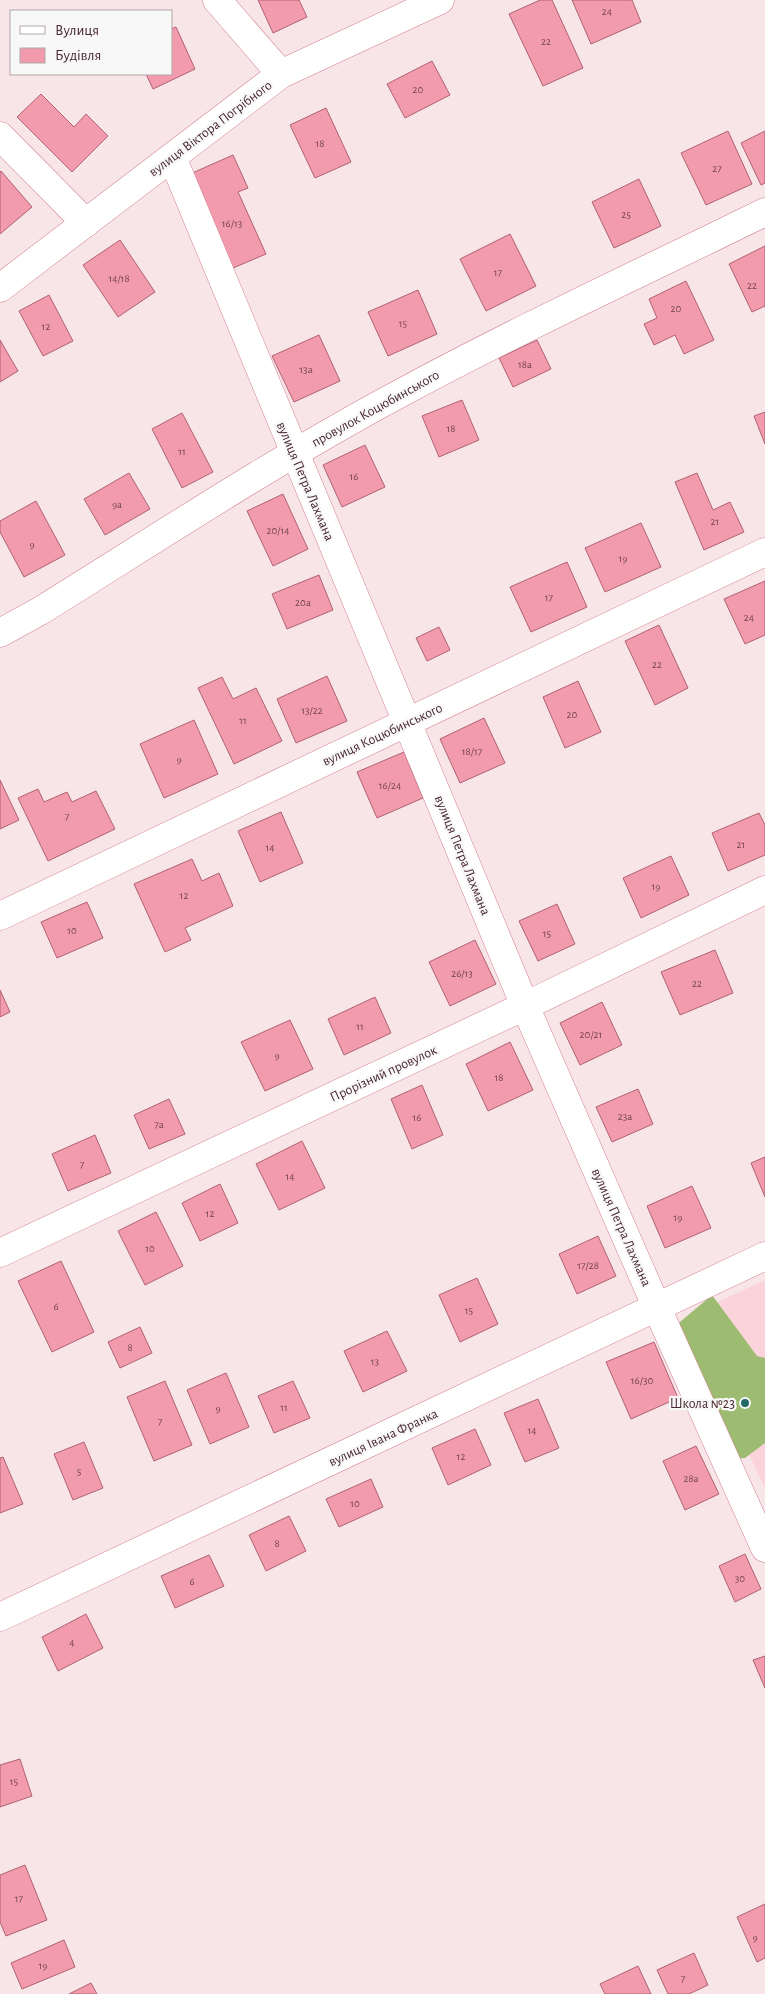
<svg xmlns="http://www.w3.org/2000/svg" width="765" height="1994" font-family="'Alegreya Sans',sans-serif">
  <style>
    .built { fill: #fbd3da }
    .forest { fill: #9ebc71 }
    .building { fill: #f29bad; stroke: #b06172 }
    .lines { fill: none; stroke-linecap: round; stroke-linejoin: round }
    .street-casing { stroke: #d48193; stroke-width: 29 }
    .street { stroke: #fff; stroke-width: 28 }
    .poi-dot { fill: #216b64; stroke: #f8f8f8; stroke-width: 2 }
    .labels { text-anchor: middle; stroke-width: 4.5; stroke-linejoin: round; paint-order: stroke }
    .number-label { font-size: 11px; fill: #74454e }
    .street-label { font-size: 14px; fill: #4a282f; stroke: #f8f8f8 }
    .poi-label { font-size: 14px; fill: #4a282f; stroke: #f8f8f8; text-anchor: end }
  </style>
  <rect width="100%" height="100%" fill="#f8e5e8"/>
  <path class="built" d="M765,1280V1489L686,1317Z"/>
  <path class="forest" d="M712,1295L757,1356L765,1358V1443L745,1458L734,1459L674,1327Z"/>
  <path class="building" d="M258,0H299L307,17L273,33Z
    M540,0H552L583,68L543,86L509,14Z
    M572,0H632L641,22L591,44Z
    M176,27L195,69L153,89L146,74H171V29Z
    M432,61L450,95L405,118L387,84Z
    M41,94L74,127L86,114L108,136L72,172L17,117Z
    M326,108L351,162L315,178L290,125Z
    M728,131L752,184L706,205L681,153Z
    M765,131V183L761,185L741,143Z
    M233,155L248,188L238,192L266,254L233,268L190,174Z
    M1,171L32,207L0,234V172Z
    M639,179L661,226L614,248L592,202Z
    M510,234L536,286L486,311L460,259Z
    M120,240L155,292L118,317L83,265Z
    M765,246V306L752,312L729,264Z
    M686,281L714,340L684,354L675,335L654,345L644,324L657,318L649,299Z
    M418,290L437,334L388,356L368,312Z
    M49,295L73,341L43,356L19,311Z
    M319,335L340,381L294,402L272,356Z
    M0,340L18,371L0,382Z
    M537,340L551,369L513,387L499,358Z
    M462,400L479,440L439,457L422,416Z
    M765,412V444L754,416Z
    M182,413L213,472L182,488L152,429Z
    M365,445L385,487L342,507L323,465Z
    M129,473L150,509L105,535L84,499Z
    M697,473L713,510L730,502L744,532L704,550L675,482Z
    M283,494L308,549L273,566L247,511Z
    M36,501L65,555L24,577L0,532V521Z
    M641,523L661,567L605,592L585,548Z
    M567,562L587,607L531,632L510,587Z
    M319,575L333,610L287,629L272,594Z
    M765,581V635L745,644L724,599Z
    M659,625L688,688L655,705L625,641Z
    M439,627L450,650L427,661L416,638Z
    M327,676L347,721L296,743L277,699Z
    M222,677L233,699L256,688L282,741L234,764L198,688Z
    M578,681L601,732L565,748L543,697Z
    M484,718L505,763L460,783L440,739Z
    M194,720L218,774L164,798L140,744Z
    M404,752L423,798L377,818L357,772Z
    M0,780L19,820L0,829Z
    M38,789L44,802L67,792L72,802L96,791L115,829L48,861L18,798Z
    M281,812L303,863L260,882L238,831Z
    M759,813L765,825V855L728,871L712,833Z
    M671,856L689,895L641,918L623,878Z
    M192,859L202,881L219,873L233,906L185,928L191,940L165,952L134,884Z
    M87,902L103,938L57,958L41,922Z
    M557,904L575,944L538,961L519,921Z
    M475,940L496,984L450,1006L429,962Z
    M715,950L733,993L680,1015L661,972Z
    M0,990L10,1012L0,1017Z
    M375,997L391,1033L344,1055L328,1019Z
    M602,1002L622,1045L580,1065L560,1023Z
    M290,1020L313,1069L265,1091L241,1042Z
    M510,1042L533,1090L488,1111L466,1064Z
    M422,1085L443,1135L412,1149L391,1099Z
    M638,1089L653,1124L612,1142L596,1107Z
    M169,1099L185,1134L149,1149L134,1115Z
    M95,1135L111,1173L68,1191L52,1154Z
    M302,1141L325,1188L279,1210L256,1164Z
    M765,1157V1197L751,1163Z
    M220,1184L238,1223L200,1241L182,1203Z
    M692,1186L711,1228L665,1248L647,1206Z
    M156,1212L183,1266L145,1285L118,1231Z
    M598,1236L616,1276L577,1294L559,1254Z
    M61,1261L94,1332L52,1352L18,1281Z
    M477,1278L498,1324L460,1342L439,1295Z
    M140,1327L152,1353L120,1368L108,1342Z
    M387,1331L407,1371L363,1392L344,1351Z
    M654,1342L678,1398L631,1419L606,1362Z
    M226,1373L249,1427L210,1444L187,1390Z
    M165,1381L192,1445L154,1461L127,1397Z
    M293,1381L310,1418L274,1433L258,1396Z
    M538,1399L559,1448L525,1462L504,1413Z
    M475,1429L491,1465L448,1485L432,1448Z
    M84,1442L103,1488L73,1500L54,1454Z
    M696,1446L719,1494L685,1510L663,1461Z
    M3,1457L23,1504L0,1513V1458Z
    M371,1479L383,1507L339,1527L326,1499Z
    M289,1516L306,1551L266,1571L249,1535Z
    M745,1554L761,1589L735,1602L719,1566Z
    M209,1555L224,1586L175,1608L161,1576Z
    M86,1614L103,1648L58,1671L42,1637Z
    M765,1656V1688L753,1660Z
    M20,1759L32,1796L0,1807V1765Z
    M25,1865L47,1920L6,1936L0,1922V1875Z
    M765,1904V1958L757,1962L737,1917Z
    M64,1940L75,1967L22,1989L11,1963Z
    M694,1953L708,1985L689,1994H668L657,1970Z
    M638,1966L651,1994H605L600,1984Z
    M91,1983L97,1994H69Z"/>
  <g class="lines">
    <g class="street-casing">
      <path id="street" d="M217,0L281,74
        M0,136L86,223
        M172,157L525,1006L657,1308L765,1548
        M0,288L281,74L440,0
        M0,633L40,611C159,537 276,460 399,394C519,329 643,272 765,212
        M0,916L765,552
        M0,1253L525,1006L765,890
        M0,1617L765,1256"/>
    </g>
    <use href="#street" class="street"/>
  </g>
  <circle class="poi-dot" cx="745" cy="1403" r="5"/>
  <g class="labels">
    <g class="number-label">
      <text x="607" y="15">24</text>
      <text x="546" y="45">22</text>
      <text x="418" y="93">20</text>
      <text x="320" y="147">18</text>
      <text x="717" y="172">27</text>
      <text x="626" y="218">25</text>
      <text x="232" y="227">16/13</text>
      <text x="498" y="276">17</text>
      <text x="119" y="282">14/18</text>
      <text x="752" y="289">22</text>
      <text x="676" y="312">20</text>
      <text x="403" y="327">15</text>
      <text x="46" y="330">12</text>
      <text x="525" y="368">18а</text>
      <text x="306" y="373">13а</text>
      <text x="451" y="432">18</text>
      <text x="182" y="455">11</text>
      <text x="354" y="480">16</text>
      <text x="117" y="508">9а</text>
      <text x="715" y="525">21</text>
      <text x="278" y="534">20/14</text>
      <text x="32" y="548">9</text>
      <text x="623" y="562">19</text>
      <text x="549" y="601">17</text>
      <text x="303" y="606">20а</text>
      <text x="749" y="621">24</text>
      <text x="657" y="668">22</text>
      <text x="312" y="714">13/22</text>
      <text x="572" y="718">20</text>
      <text x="243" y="724">11</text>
      <text x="472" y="755">18/17</text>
      <text x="179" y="763">9</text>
      <text x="390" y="789">16/24</text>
      <text x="67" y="820">7</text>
      <text x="741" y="848">21</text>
      <text x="270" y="851">14</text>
      <text x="656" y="890">19</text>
      <text x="184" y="899">12</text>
      <text x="72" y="934">10</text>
      <text x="547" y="937">15</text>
      <text x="462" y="977">26/13</text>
      <text x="697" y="987">22</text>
      <text x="360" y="1030">11</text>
      <text x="591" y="1038">20/21</text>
      <text x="277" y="1059">9</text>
      <text x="499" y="1081">18</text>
      <text x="625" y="1120">23а</text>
      <text x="417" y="1121">16</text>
      <text x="159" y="1128">7а</text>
      <text x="82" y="1168">7</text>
      <text x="290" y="1180">14</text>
      <text x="210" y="1217">12</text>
      <text x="678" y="1221">19</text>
      <text x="150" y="1252">10</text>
      <text x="588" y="1269">17/28</text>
      <text x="56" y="1310">6</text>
      <text x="469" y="1314">15</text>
      <text x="130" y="1351">8</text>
      <text x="375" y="1365">13</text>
      <text x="642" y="1384">16/30</text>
      <text x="284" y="1411">11</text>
      <text x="218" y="1412">9</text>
      <text x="160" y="1425">7</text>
      <text x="532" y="1434">14</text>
      <text x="461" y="1460">12</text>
      <text x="79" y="1475">5</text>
      <text x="691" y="1482">28а</text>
      <text x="355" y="1507">10</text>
      <text x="277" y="1547">8</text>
      <text x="740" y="1582">30</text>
      <text x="192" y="1585">6</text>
      <text x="72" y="1646">4</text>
      <text x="14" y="1785">15</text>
      <text x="19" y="1902">17</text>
      <text x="755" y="1941">9</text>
      <text x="43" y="1969">19</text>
      <text x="683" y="1982">7</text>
    </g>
    <g class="street-label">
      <text transform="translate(210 128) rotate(-37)" y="5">вулиця Віктора Погрібного</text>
      <text transform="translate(375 408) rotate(-29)" y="5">провулок Коцюбинського</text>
      <text transform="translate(306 481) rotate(67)" y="5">вулиця Петра Лахмана</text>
      <text transform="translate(382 734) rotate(-25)" y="5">вулиця Коцюбинського</text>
      <text transform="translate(463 855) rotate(68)" y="5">вулиця Петра Лахмана</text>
      <text transform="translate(383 1073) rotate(-25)" y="5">Прорізний провулок</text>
      <text transform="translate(622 1227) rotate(66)" y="5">вулиця Петра Лахмана</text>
      <text transform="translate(383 1437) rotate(-25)" y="5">вулиця Івана Франка</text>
    </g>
    <g class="poi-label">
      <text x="735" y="1408">Школа №23</text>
    </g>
  </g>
  <rect x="10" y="10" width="162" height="65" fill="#f8f8f8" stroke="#b2a5a8"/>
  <rect x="20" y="26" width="25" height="8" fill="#ffffff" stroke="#b2a5a8"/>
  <text x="55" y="35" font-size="15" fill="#4a282f">Вулиця</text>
  <rect x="20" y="48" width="25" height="15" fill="#f29bad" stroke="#b2a5a8"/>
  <text x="55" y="60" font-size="15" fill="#4a282f">Будівля</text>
</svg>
